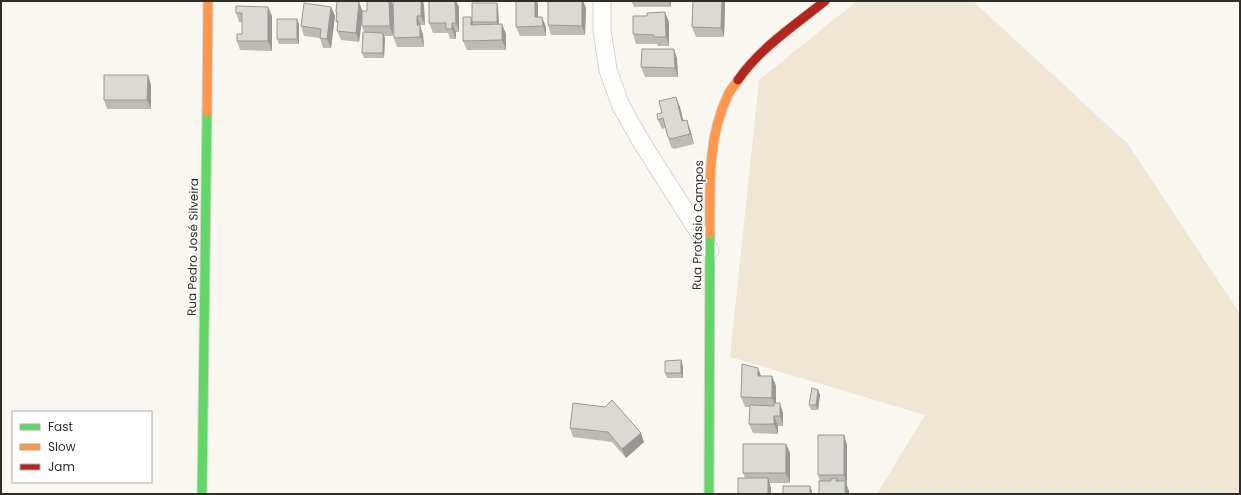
<svg xmlns="http://www.w3.org/2000/svg" width="1241" height="495" font-family="Poppins,sans-serif">
  <style>
    .green { fill: #f0e6d3 }
    .lines { fill: none; stroke-linecap: round; stroke-linejoin: round }
    .street-casing { stroke: #d7d5d0; stroke-width: 19 }
    .fast-casing { stroke: #d7d5d0; stroke-width: 11 }
    .slow-casing { stroke: #d7d5d0; stroke-width: 11 }
    .jam-casing { stroke: #d7d5d0; stroke-width: 11 }
    .street { stroke: #fefefd; stroke-width: 17 }
    .fast { stroke: #63d668; stroke-width: 9 }
    .slow { stroke: #ff974d; stroke-width: 9 }
    .jam { stroke: #b3261e; stroke-width: 9 }
    .wall { fill: #bcbbb5 }
    .shaded-wall { fill: #999894 }
    .building { fill: #dbd9d3; stroke: #999894 }
    .labels { text-anchor: middle; stroke-width: 3; stroke-linejoin: round; paint-order: stroke }
    .street-label { font-size: 12px; fill: #2f2d28; stroke: #fff }
  </style>
  <rect width="100%" height="100%" fill="#faf7f0"/>
  <path class="green" d="M857,1H973L1128,144L1240,314V494H877L925,415L730,357L759,80Z"/>
  <g class="lines">
    <g class="street-casing">
      <path id="street" d="M602,1V30L608,70L621,106L642,143L710,250"/>
    </g>
    <g class="fast-casing">
      <path id="fast" d="M202,494L207,112
        M709,494L710,234"/>
    </g>
    <g class="slow-casing">
      <path id="slow" d="M207,112L208,1
        M710,234C710,186 707,139 728,95C730,90 735,85 738,80"/>
    </g>
    <g class="jam-casing">
      <path id="jam" d="M738,80C760,48 795,25 825,1"/>
    </g>
    <use href="#street" class="street"/>
    <use href="#fast" class="fast"/>
    <use href="#slow" class="slow"/>
    <use href="#jam" class="jam"/>
  </g>
  <path class="wall" d="M429,1H456L459,7V32H456V39H450L448,33H433L429,23Z
    M516,1H537L538,5V17L546,27V36H520L516,27Z
    M548,1H583L586,8L585,35H551L548,25Z
    M631,1H671V7H634Z
    M693,1H725V3L724,37H696L692,27Z
    M393,5V36H384L385,38L384,58H364L362,53L364,32L362,26V18L359,42L341,40L337,31L338,25L336,21L337,15L336,12L367,11Z
    M424,5L425,25H420L423,35L424,47H397L394,38Z
    M236,6L272,16V51L240,50L237,41L242,34V22H239L236,13Z
    M331,7L335,16L331,48H323L320,38L304,36L301,26Z
    M498,8L499,24H502L506,34V50H467L463,41L471,17L472,22Z
    M669,22V46H658L657,44H636L633,34Z
    M299,24V44H279L277,39Z
    M674,49L677,59L678,77H645L641,67Z
    M148,75L151,85V109H107L104,100Z
    M680,107L683,121L690,129L694,144L674,149L671,147L665,128L662,129L658,120L662,113Z
    M683,366V378H667L665,373Z
    M761,376H772L776,386V403L783,413V426H778V434L753,433L749,424L750,407H745L741,397Z
    M818,390L820,395L818,410H811L809,405Z
    M605,407L644,442L626,458L612,442L573,437L570,428Z
    M844,435L847,445V485L849,491L820,481L818,475Z
    M786,444L790,453V483H769L771,488V494H738L745,478L743,473Z"/>
  <path class="shaded-wall" d="M389,1H391L393,5V36L390,26Z
    M421,1H423L424,5L425,25L421,16Z
    M455,1H456L459,7V32L456,23Z
    M535,1H537L538,5V27L535,17Z
    M582,1H583L586,8L585,35L582,26Z
    M669,1H671V7Z
    M722,1H725V3L724,37L721,28Z
    M359,2L363,12L359,42L356,33Z
    M497,3L498,8L499,27L497,22Z
    M268,7L272,16V51L268,41Z
    M331,7L335,16L331,48L327,39Z
    M665,12L669,22V46L666,37Z
    M417,16L423,35L424,47L417,25Z
    M471,17L474,27L471,25Z
    M542,17L546,27V36L543,26Z
    M297,19L299,24V44L297,39Z
    M452,23L456,32V39L452,29Z
    M502,24L506,34V50L502,40Z
    M383,33L385,38L384,58L383,53Z
    M674,49L677,59L678,77L675,68Z
    M148,75L151,85V109L147,100Z
    M676,97L680,107L686,131L682,121Z
    M687,120L690,129L694,144L690,134Z
    M681,360L683,366V378L681,373Z
    M758,368L762,378L758,376Z
    M772,376L776,386V407L772,398Z
    M818,390L820,395L818,410L816,405Z
    M780,403L783,413V426L780,416Z
    M774,416L778,426V434L774,424Z
    M641,433L644,442L626,458L622,449Z
    M844,435L847,445V485L844,475Z
    M786,444L790,453V483L786,473Z
    M768,478L771,488V494H768Z
    M845,481L849,491V494H845Z
    M810,486L812,491V494H810Z"/>
  <path class="building" d="M337,1H352L359,2L356,33L337,31L338,21H336L337,12H336Z
    M367,1H389L390,26H362V11H367Z
    M393,1H421V16H417V25H420V37L394,38Z
    M429,1H455L456,23H452V29H446V23H429Z
    M516,1H535V17H542L543,26L516,27Z
    M548,1H582V26L548,25Z
    M693,1H722L721,28L692,27Z
    M304,3L331,7L327,39L320,38L321,29L301,26Z
    M472,3H497V22H472Z
    M236,6L268,7V41H237V34H242V13H236Z
    M665,12L666,37H654V35L633,34V16H647V13Z
    M463,17H471V25L502,24V40L463,41Z
    M277,19H297V39H277Z
    M363,32L383,33V53H362Z
    M642,49H674L675,68L641,67Z
    M104,75H148L147,100H104Z
    M676,97L682,121L687,120L690,134L671,139L668,137L663,118L658,120L657,114L662,113L659,101Z
    M681,360V373H665V361Z
    M742,364L758,368V376H772V398L741,397Z
    M812,388L818,390L816,405H809Z
    M612,400L641,433L622,449L608,432L570,428L573,403L605,407Z
    M774,403H780V416H774V424H749L750,405L774,406Z
    M818,435H844V475H818Z
    M743,444H786V473H743Z
    M738,478H768V494H738Z
    M837,478L836,481H845V494H819V481H831V479Z
    M783,486H810V494H783Z"/>
  <g class="labels">
    <g class="street-label">
      <text transform="translate(698 225) rotate(-89)" y="4">Rua Protásio Campos</text>
      <text transform="translate(193 247) rotate(-89)" y="4">Rua Pedro José Silveira</text>
    </g>
  </g>
  <rect width="1241" height="495" fill="none" stroke="#2f2d28" stroke-width="4"/>
  <rect x="12" y="411" width="140" height="72" fill="#ffffff" stroke="#acaba9"/>
  <rect x="20" y="424" width="20" height="6" fill="#63d668" stroke="#acaba9"/>
  <text x="48" y="431" font-size="12" fill="#2f2d28">Fast</text>
  <rect x="20" y="444" width="20" height="6" fill="#ff974d" stroke="#acaba9"/>
  <text x="48" y="451" font-size="12" fill="#2f2d28">Slow</text>
  <rect x="20" y="464" width="20" height="6" fill="#b3261e" stroke="#acaba9"/>
  <text x="48" y="471" font-size="12" fill="#2f2d28">Jam</text>
</svg>
